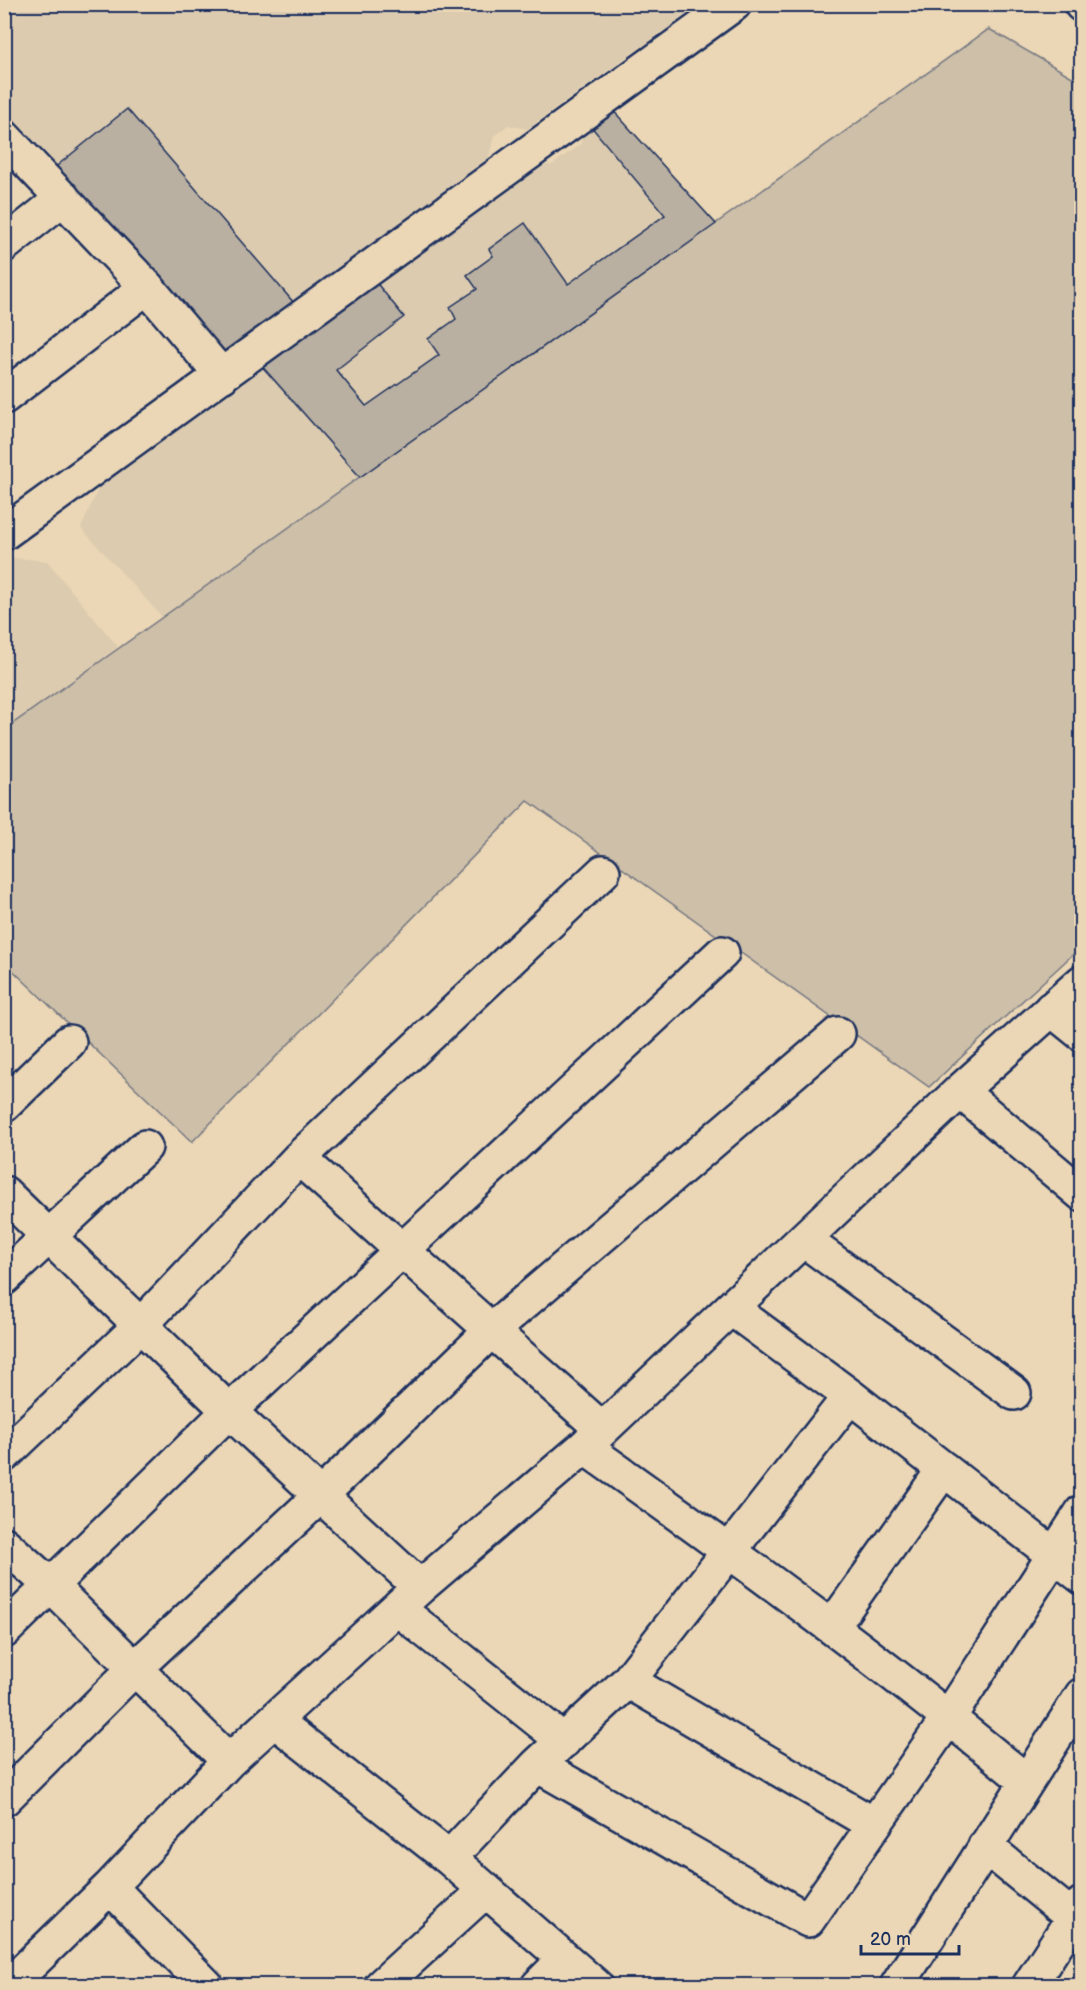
<svg xmlns="http://www.w3.org/2000/svg" width="1086" height="1990" font-family="'Balsamiq Sans',sans-serif">
  <style>
    .built { fill: #dccbaf }
    .green { fill: #cdbfa8; stroke: #747783; stroke-width: 1.5 }
    .building { fill: #bab0a1; stroke: #1b2f5e; stroke-width: 1.5 }
    .lines { fill: none; stroke-linecap: round; stroke-linejoin: round }
    .minor-casing { stroke: #1b2f5e; stroke-width: 38 }
    .minor { stroke: #ebd7b5; stroke-width: 33 }
  </style>
  <rect width="100%" height="100%" fill="#ebd7b5"/>
  <filter id="ink" filterUnits="userSpaceOnUse"><feTurbulence type="fractalNoise" baseFrequency=".0167" numOctaves="2"/><feDisplacementMap in="SourceGraphic" scale="12" xChannelSelector="R" yChannelSelector="G"/><feConvolveMatrix kernelMatrix="1 2 1 2 8 2 1 2 1" color-interpolation-filters="sRGB"/></filter>
  <g filter="url(#ink)">
    <path class="built" d="M4,5H699L527,129L508,125L494,136L489,157L221,357L5,118Z
      M611,108L716,224L163,618L81,528L103,478L537,164L552,165L581,144L582,129Z
      M4,557L47,561L118,647L5,730Z"/>
    <path class="green" d="M989,29L1081,82V947L929,1087L528,801L192,1142L5,963L4,730Z"/>
    <path class="building" d="M611,108L716,224L360,477L260,364L375,281L404,317L336,370L366,406L439,355L428,339L456,319L450,307L477,289L467,275L493,256L489,249L525,223L568,284L665,215L589,124Z
      M127,109L294,303L221,357L53,169Z"/>
    <g class="lines">
      <g class="minor-casing">
        <path id="minor" d="M1081,4L1082,5
          M4,137L147,287L222,376
          M4,245L63,198
          M4,397L147,287
          M4,533L734,4
          M1051,1009L1082,1034
          M960,1091L1082,1194
          M4,1105L69,1042
          M299,1158L602,1429
          M4,1193L229,1411L420,1587
          M804,1240L1014,1393
          M4,1278L145,1147
          M732,1309L850,1396L1082,1577
          M584,1447C735,1554 884,1663 1026,1781
          M4,1455L140,1326L299,1158L603,872
          M4,1544L50,1585L229,1761
          M397,1608L564,1741
          M832,1627L944,1469
          M4,1631L229,1411L722,953
          M628,1681L873,1824
          M274,1720L449,1858L596,1986
          M537,1765L808,1920L949,1717L1082,1512
          M4,1799L133,1670L320,1496L492,1330L838,1034
          M985,1846L1082,1925
          M449,1858L537,1765L628,1681L850,1396
          M110,1887L207,1986
          M8,1986L110,1887L229,1761L420,1587L584,1447L960,1091L1082,982
          M381,1986L486,1890
          M538,1986L565,1959
          M897,1986L1082,1695
          M1029,1986L1082,1904"/>
      </g>
      <use href="#minor" class="minor"/>
    </g>
  </g>
  <rect width="1086" height="1990" fill="none" stroke="#ebd7b5" stroke-width="24"/>
  <rect x="12" y="12" width="1062" height="1966" fill="none" stroke="#1b2f5e" stroke-width="2" filter="url(#ink)"/>
  <path d="M861 1945v9h98v-9" fill="none" stroke="#1b2f5e" stroke-width="3"/>
  <text x="870" y="1945" font-size="18" fill="#1b2f5e" stroke="#ebd7b5" stroke-width="4.5" paint-order="stroke">20 m</text>
</svg>
